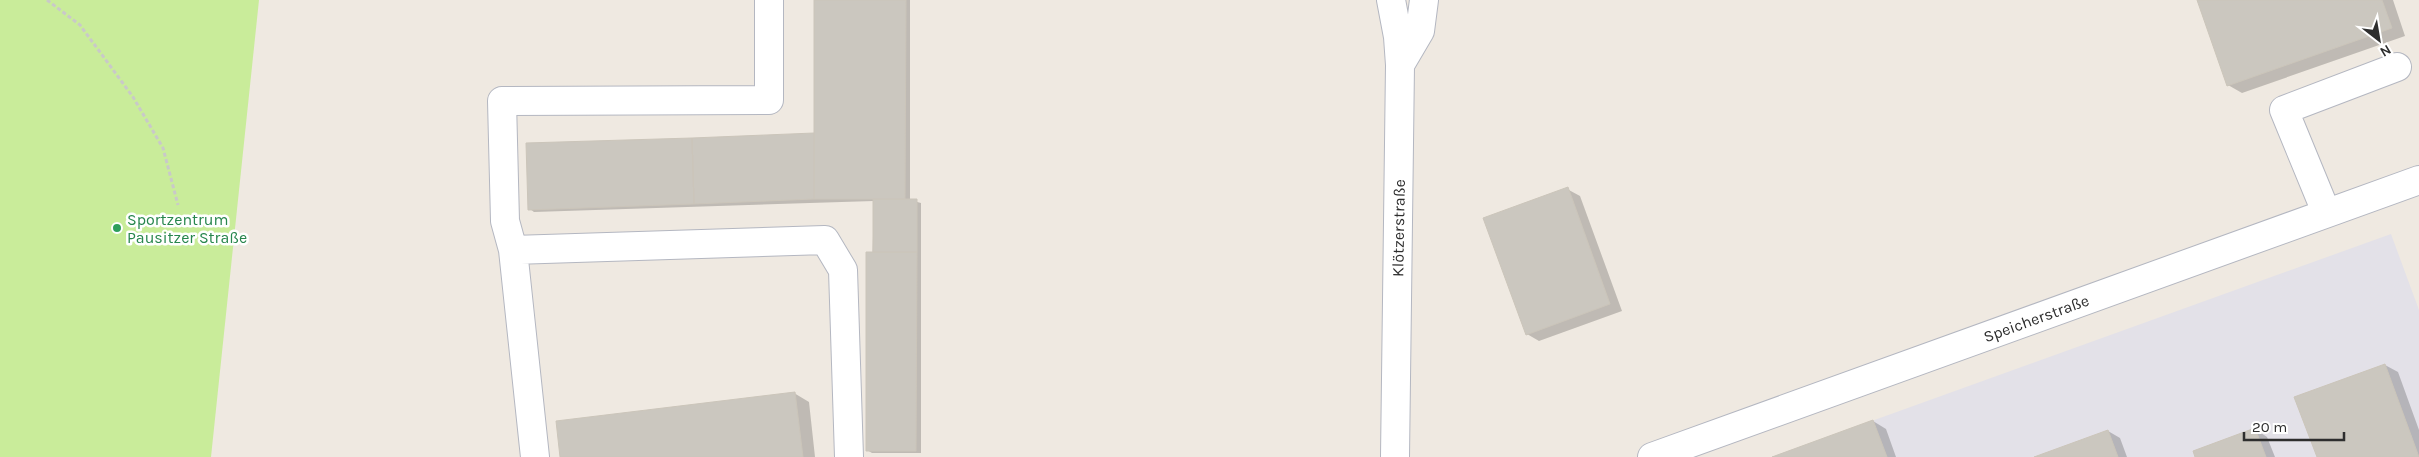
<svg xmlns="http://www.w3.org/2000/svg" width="2419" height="457" font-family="Karla,sans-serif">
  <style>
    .industrial { fill: #e3e1e8 }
    .pitch { fill: #c9ec9a }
    .shadow { fill: #0003 }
    .building { fill: #cbc7bf; stroke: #cbc5ba }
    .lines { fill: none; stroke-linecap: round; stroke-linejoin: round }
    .minor-casing { stroke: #b4b7c1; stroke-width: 30 }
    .path { stroke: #c9c9c9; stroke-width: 3; stroke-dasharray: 4 2.5; stroke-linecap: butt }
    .minor { stroke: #fff; stroke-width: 28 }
    .leisure-dot { fill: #2e9e5b; stroke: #fff; stroke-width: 2 }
    .labels { text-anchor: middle; stroke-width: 5; stroke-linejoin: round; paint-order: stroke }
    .leisure-label { font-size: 16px; fill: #27864d; stroke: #fff; text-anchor: start }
    .street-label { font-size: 16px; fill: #2e2e2e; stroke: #fff }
  </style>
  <rect width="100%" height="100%" fill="#efe9e1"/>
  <path class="industrial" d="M2391,234L2419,310V457H1772Z"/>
  <path class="pitch" d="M0,0H259L211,457H0Z"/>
  <path class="shadow" d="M816,0H910V200L921,203V453H872L867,450L874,201L534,212L530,209L815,134Z
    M2198,0H2393L2405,36L2242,93L2228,85Z
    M1567,189L1580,196L1622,311L1539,341L1527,334Z
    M2385,365L2398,372L2419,430V457H2318Z
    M794,393L809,402L815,457H561Z
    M1873,421L1886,429L1896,457H1775Z
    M2255,429L2267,437L2275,457H2196Z
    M2108,431L2120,438L2127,457H2038Z"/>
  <path class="building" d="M814,0H906L905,199H814Z
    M2197,0H2382L2392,28L2227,86Z
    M814,133V199L694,204L692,138Z
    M692,138L694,204L528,210L526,143Z
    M1568,187L1610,304L1526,335L1483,218Z
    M873,199H917V252H873Z
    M866,252H917L916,451H866Z
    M2385,364L2419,457H2317L2294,397Z
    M795,392L803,457H560L556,421Z
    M1873,420L1887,457H1772Z
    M2255,428L2266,457H2195L2193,451Z
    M2108,430L2118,457H2034Z"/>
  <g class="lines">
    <g class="minor-casing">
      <path id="minor" d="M1391,0L1398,37L1400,65L1395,457
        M1400,65L1420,31L1424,0
        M2326,212L2284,110L2397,67
        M513,250L825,240L843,270L849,457
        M535,457L513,250L505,221L502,101L769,100V0
        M1652,457L2419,180"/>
    </g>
    <path class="path" d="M47,0L80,25L133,97L163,148L178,205"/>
    <use href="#minor" class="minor"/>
  </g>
  <circle class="leisure-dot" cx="117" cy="228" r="5"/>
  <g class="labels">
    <g class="leisure-label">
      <text x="127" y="225">Sportzentrum<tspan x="127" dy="18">Pausitzer Straße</tspan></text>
    </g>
    <g class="street-label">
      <text transform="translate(1398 228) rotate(-89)" y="6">Klötzerstraße</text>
      <text transform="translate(2036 318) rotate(-20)" y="6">Speicherstraße</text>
    </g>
  </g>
  <g transform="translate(2379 40) rotate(149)" stroke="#ffffff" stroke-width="4" paint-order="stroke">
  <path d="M0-4L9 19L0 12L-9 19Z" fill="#2e2e2e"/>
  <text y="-8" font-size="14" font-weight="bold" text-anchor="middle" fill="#2e2e2e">N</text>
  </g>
  <path d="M2244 432v8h100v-8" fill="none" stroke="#2e2e2e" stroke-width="2.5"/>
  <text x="2252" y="432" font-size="15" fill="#2e2e2e" stroke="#ffffff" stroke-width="4" paint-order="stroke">20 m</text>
</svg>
